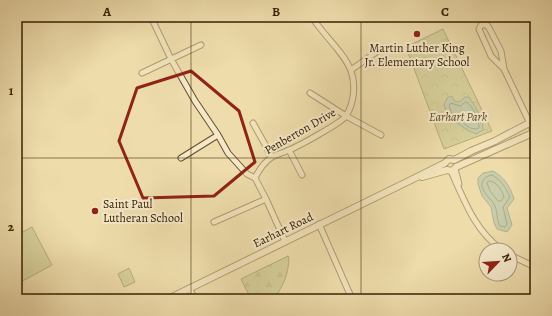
<svg xmlns="http://www.w3.org/2000/svg" width="552" height="316" font-family="Alegreya,serif">
  <style>
    .grass { fill: #bac088; stroke: #787044 }
    .forest { fill: url(#forest-firs); stroke: #787044 }
    .park { fill: url(#park-crowns); stroke: #787044 }
    .water { fill: #99bbad; stroke: #727d68 }
    .lines { fill: none; stroke-linecap: round; stroke-linejoin: round }
    .shore { stroke: #686e56; stroke-width: 1 }
    .minor-casing { stroke: #654f2b; stroke-width: 7 }
    .tertiary-casing { stroke: #654f2b; stroke-width: 8 }
    .minor { stroke: #f4e8c9; stroke-width: 5 }
    .tertiary { stroke: #f4e8c9; stroke-width: 6 }
    .marked { fill: none; stroke: #8f2418; stroke-width: 3; stroke-linejoin: round }
    .grid { fill: none; stroke: #372000; stroke-width: 1; stroke-opacity: 0.55 }
    .poi-dot { fill: #8f2418; stroke: #f4e8c9; stroke-width: 1.5 }
    .labels { text-anchor: middle; stroke-width: 4; stroke-linejoin: round; paint-order: stroke }
    .poi-label { font-size: 12px; fill: #372000; stroke: #f4e8c9 }
    .park-label { font-size: 12px; font-style: italic; fill: #584822; stroke: #f4e8c9 }
    .street-label { font-size: 12px; fill: #372000; stroke: #f4e8c9 }
    .neatline { fill: none; stroke: #372000; stroke-width: 1.5 }
    .grid-label { font-size: 13px; text-anchor: middle; font-weight: bold; fill: #372000 }
  </style>
  <defs>
    <pattern id="forest-firs" width="22" height="20" patternUnits="userSpaceOnUse"><rect width="22" height="20" fill="#bac088"/><path d="M5 1l3.5 6h-7zM16 11l3.5 6h-7z" fill="#a0a574"/></pattern>
    <pattern id="park-crowns" width="20" height="18" patternUnits="userSpaceOnUse"><rect width="20" height="18" fill="#bac088"/><path d="M2 6a3 3 0 1 1 6 0M12 15a3 3 0 1 1 6 0" fill="none" stroke="#a0a574"/></pattern>
  </defs>
  <rect width="100%" height="100%" fill="#eedcac"/>
  <filter id="stains"><feTurbulence type="fractalNoise" baseFrequency=".005" numOctaves="4"/><feColorMatrix values="0 0 0 0 .2 0 0 0 0 .09 0 0 0 0 .02 0 0 0 .5 -.17"/></filter>
  <radialGradient id="worn" r=".72"><stop offset=".6" stop-color="#630" stop-opacity="0"/><stop offset="1" stop-color="#630" stop-opacity=".3"/></radialGradient>
  <path class="grass" d="M32,227L52,265L17,284V235Z
    M129,268L135,282L124,287L118,274Z"/>
  <path class="forest" d="M288,256L289,258C288,275 284,284 274,299H251L241,279Z"/>
  <path class="park" d="M443,29L492,131L444,149L406,47Z"/>
  <path class="water" d="M452,96L454,101L459,102L465,97H469C476,108 483,118 483,130L476,134L469,131L448,117L444,105L447,98Z
    M493,171C504,177 510,186 514,199L507,208L512,225L507,232L497,229L494,223L491,207L482,196L478,184V178L483,173Z"/>
  <g class="lines">
    <path class="shore" d="M466,102C473,106 479,119 479,128L476,129L470,128L452,114L449,106L451,103L460,106Z
      M492,175C501,180 506,188 510,197L503,207L507,224L505,227L500,226C496,219 498,211 494,204C492,200 488,198 486,194C479,185 481,177 492,175Z
      M489,181C496,181 502,190 504,197L501,201H498L490,191L487,183Z"/>
    <g class="minor-casing">
      <path id="minor" d="M17,17V23
        M151,17L171,59L195,101L218,135L228,153L247,174L255,178L266,199L285,241
        M504,69L491,56L479,29L481,25H487L489,28L501,51L504,69L534,132
        M351,70L375,53
        M142,73L201,45
        M310,93L346,116L381,135
        M253,123L272,157
        M289,150L302,175
        M181,158L218,135
        M455,169L459,184
        M451,171C464,200 475,231 502,250
        M255,178C259,170 264,162 272,157C277,154 283,153 289,150C299,146 341,123 346,116C354,103 356,85 351,71C344,52 323,35 312,17
        M214,222L266,199
        M319,224L352,299
        M510,255L535,267
        M189,288L195,299"/>
    </g>
    <g class="tertiary-casing">
      <path id="tertiary" d="M422,177L447,170L452,171L456,167L535,132
        M168,299L409,181L445,163L449,159L454,160L460,157L471,151L495,141L535,120"/>
    </g>
    <use href="#minor" class="minor"/>
    <use href="#tertiary" class="tertiary"/>
  </g>
  <path d="M0 0H552V316H0ZM191,71L239,111L255,162L214,196L143,198L119,141L137,88Z" fill="#eedcac" fill-opacity=".55" fill-rule="evenodd"/>
  <path class="marked" d="M191,71L239,111L255,162L214,196L143,198L119,141L137,88Z"/>
  <path class="grid" d="M191,17V299M361,17V299M17,158H535"/>
  <g class="poi-dot">
    <circle cx="417" cy="34" r="4"/>
    <circle cx="95" cy="211" r="4"/>
  </g>
  <g class="labels">
    <g class="poi-label">
      <text x="417" y="52">Martin Luther King<tspan x="417" dy="14">Jr. Elementary School</tspan></text>
      <text x="103" y="208" text-anchor="start">Saint Paul<tspan x="103" dy="14">Lutheran School</tspan></text>
    </g>
    <g class="park-label">
      <text x="458" y="121">Earhart Park</text>
    </g>
    <g class="street-label">
      <text transform="translate(300 131) rotate(-30)" y="4">Penberton Drive</text>
      <text transform="translate(283 230) rotate(-26)" y="4">Earhart Road</text>
    </g>
  </g>
  <rect width="552" height="316" fill="none" stroke="#eedcac" stroke-width="44"/>
  <g transform="translate(498 262) rotate(65)"><circle r="19" fill="#f4e8c9" stroke="#a89879"/>
  <path d="M0-3L7 15L0 10L-7 15Z" fill="#8f2418"/>
  <text y="-6" font-size="11" font-weight="bold" text-anchor="middle" fill="#372000">N</text>
  </g>
  <rect x="22" y="22" width="508" height="272" class="neatline"/>
  <g class="grid-label">
    <text x="107" y="16">A</text>
    <text x="276" y="16">B</text>
    <text x="445" y="16">C</text>
    <text x="11" y="95">1</text>
    <text x="11" y="231">2</text>
  </g>
  <rect width="100%" height="100%" filter="url(#stains)"/>
  <rect width="100%" height="100%" fill="url(#worn)"/>
</svg>
